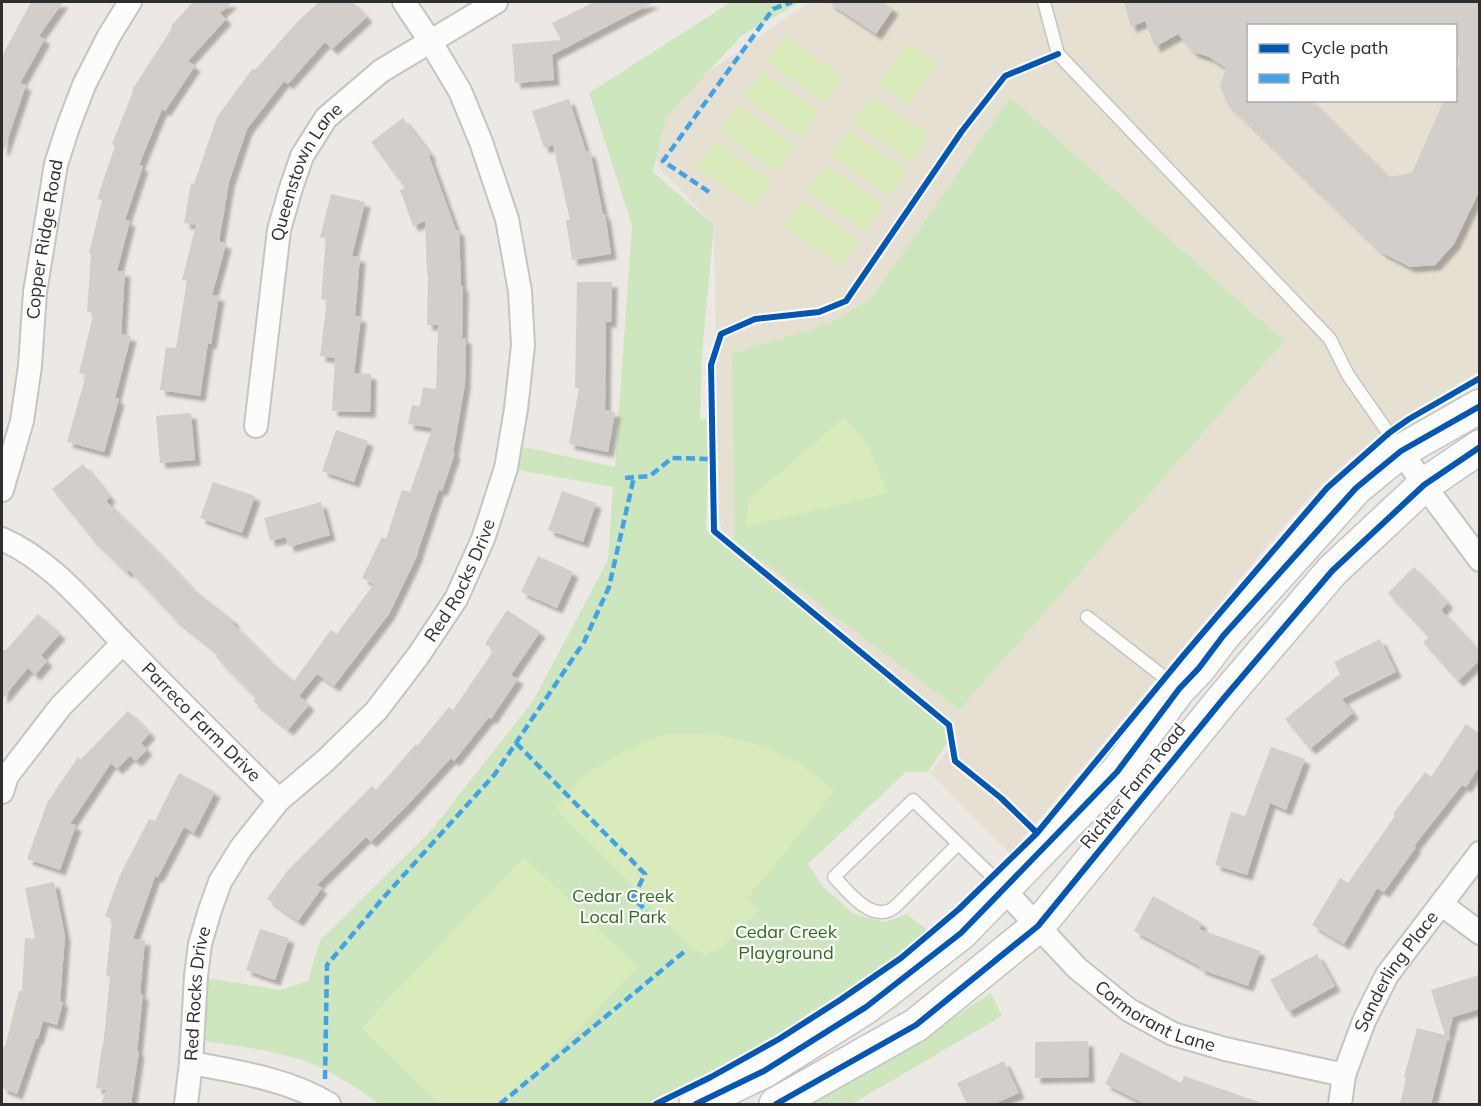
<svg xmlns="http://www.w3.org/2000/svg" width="1481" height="1106" font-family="Mulish,sans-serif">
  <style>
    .education { fill: #e6e0d3; fill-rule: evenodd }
    .green { fill: #cee6be }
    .pitch { fill: #d9eabb }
    .building { fill: #d1cecb; fill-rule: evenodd; filter: url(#shadow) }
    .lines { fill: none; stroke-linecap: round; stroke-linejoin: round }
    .service-casing { stroke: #c5c4c5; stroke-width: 15 }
    .minor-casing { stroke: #c5c4c5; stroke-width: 26 }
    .secondary-casing { stroke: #c5c4c5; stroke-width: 36 }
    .service { stroke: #fcfcfb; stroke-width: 12 }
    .minor { stroke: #fcfcfb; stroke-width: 22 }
    .secondary { stroke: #fcfcfb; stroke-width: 33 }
    .quiet { stroke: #3ea3eb; stroke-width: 4.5; stroke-dasharray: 9 4.5; stroke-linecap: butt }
    .cycleway-casing { stroke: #fff; stroke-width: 10 }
    .cycleway { stroke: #0057b8; stroke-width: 6 }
    .labels { text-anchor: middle; stroke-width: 4.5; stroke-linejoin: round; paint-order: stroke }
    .street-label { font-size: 18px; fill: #2e2e2e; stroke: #fff }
    .park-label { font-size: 18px; fill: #2c6e1b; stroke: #fff }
  </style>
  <defs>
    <filter id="shadow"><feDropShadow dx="5.5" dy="5.5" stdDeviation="1.5" flood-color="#0004"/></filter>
  </defs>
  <rect width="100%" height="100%" fill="#ece8e4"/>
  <path class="education" d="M809,2H1479V371L1417,409L1389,433L1351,458L1316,489L1267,546L1010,854L930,773L956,739L955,724L722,531L718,514L714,225L659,167L644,117ZM1248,26H1456V100H1248Z"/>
  <path class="green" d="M731,2H800L741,36L666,117L653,172L714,225L702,353L700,419L709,420L706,530L866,660L947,729L950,738L928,772H906L808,864L823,887L854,914L886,922L907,914L937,938L822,1017L772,1047L650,1104H379C356,1087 330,1070 302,1060C267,1049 229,1045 192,1039L196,976L280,990L308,981L320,940L429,833L533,701L608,560L613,487L506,468L510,444L615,467L632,225L589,93Z
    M1010,97L1284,341L959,710L735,541L732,354L828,324L871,299Z
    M991,993L1002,1016L852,1104H812L904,1050Z"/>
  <path class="pitch" d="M785,36L843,77L825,103L767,62Z
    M908,43L937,63L909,105L879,85Z
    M762,71L819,111L801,138L743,97Z
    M871,96L929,136L911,162L853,122Z
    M738,105L795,146L777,172L720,131Z
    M849,130L906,170L888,196L830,156Z
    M715,141L772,181L754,207L696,167Z
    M826,165L884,205L865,232L807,191Z
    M801,200L859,241L841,267L783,226Z
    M844,418L867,443L888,493L745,527L749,499Z
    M667,734L719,735L759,745L798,762L835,791L747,898L758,910L721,949L706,955L692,948L556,808L583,776L624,751Z
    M524,857L638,967L506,1104H439L361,1028Z"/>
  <path class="building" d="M31,2H63L39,36L45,39L20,83L26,85L4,150H2V56Z
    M193,2H232L220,13L226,19L188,61L195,66L165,111L162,109L139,165L143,166L125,220L130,221L117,271H125L121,334L131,336L115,398L119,399L104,452L67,442L86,375L79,373L94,312H87L91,254L89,253L102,200L97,199L115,146L112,144L133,91L132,90L172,28L171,26Z
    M319,2H353L367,17L332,49L325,42L288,84L284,81L247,129L229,182L219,241L226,244L212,295L219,296L211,344L208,343L200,396L160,390L166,347L176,348L187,281L182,280L196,225L184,223L191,183L194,184L217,117L253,68L255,70L299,20Z
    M594,2H654L552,55L554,80L515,83L512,44L561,40L552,23Z
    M828,2H883L893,9L876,34Z
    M1124,2H1479V192L1454,244L1435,265L1410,267L1381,252L1224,100H1226L1220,86L1226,68L1209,57L1193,52L1178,34L1155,47L1145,21L1131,27ZM1248,26H1455V57L1462,59L1455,74V100H1444L1412,173L1388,177L1310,100H1248Z
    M569,99L586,152L590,151L603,214H605L611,254L572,260L566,220H570L553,145L544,148L532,111Z
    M403,118L431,155L429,156L456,230H459L461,286H463L462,338H466L465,384L453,453H455L442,491L439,489L417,554H418L389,614L334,686L317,674L299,696L309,705L288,730L253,701L256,698L216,657L219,654L176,620L129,570L127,573L94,541L52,489L83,464L110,497L106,501L160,554L193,589L234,621L232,623L270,661L294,681L331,630L337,634L374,584L362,578L382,537L386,539L402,490L410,492L432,428L408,424L412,405L420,406L423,387L436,389L438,325H427L428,274H427L425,221L413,226L400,190L405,188L371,142Z
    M331,194L365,202L352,256L360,257L355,316L361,317L354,373L371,374L370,412L332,411L335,358L320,356L327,300L321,299L326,238L320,237Z
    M577,282H612L611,322H606L605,410L615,412L608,452L569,444L579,388H575Z
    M191,413L195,460L160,463L156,416Z
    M336,430L368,441L354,482L322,471Z
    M213,482L255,496L242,533L200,518Z
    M562,491L596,503L583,542L548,530Z
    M321,502L330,535L289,547L286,537L270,541L264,518Z
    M538,556L573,572L557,608L521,592Z
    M1414,567L1448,603L1441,610L1479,651V661L1458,681L1423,642L1429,637L1388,593Z
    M507,610L540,632L511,675L518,679L491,719L489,717L454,761L451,758L405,808L371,842L366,837L317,885L322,888L298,921L267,899L288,870L372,786L376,790L416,744L417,746L449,707L453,710L494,650L485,644Z
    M38,614L60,634L41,655L47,661L35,675L28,668L2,699V650H6Z
    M1380,639L1396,672L1342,699L1353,713L1310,749L1285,719L1340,674L1334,662Z
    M128,711L150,733L141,743L147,750L136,761L130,756L117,769L111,763L70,824L76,825L60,870L27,859L47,803L78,757L81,759Z
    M1466,724L1479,733V767L1466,787L1462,785L1414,846L1416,847L1384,892L1377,888L1344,944L1312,925L1340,878L1348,883L1395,816L1393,814L1425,772L1431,777Z
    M1271,747L1305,759L1286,810L1270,803L1247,875L1215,865L1231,812L1245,816Z
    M179,773L215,792L194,833L184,827L158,877L155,876L133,939L145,940L140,994H143L137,1051H139L131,1104H101L106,1090L96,1088L102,1046L103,1047L110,977L106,976L112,919L105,916L120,875L149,819L155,821Z
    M54,882L65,936L60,1001L63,1002L57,1025L43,1021L38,1039H36L17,1094L2,1088V1046L5,1047L19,991H22L25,938L35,939L25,888Z
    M1153,896L1202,923L1199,929L1260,951L1248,986L1200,969L1201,967L1134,931Z
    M260,929L289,938L275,980L246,970Z
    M1317,954L1335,986L1288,1012L1270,980Z
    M1479,975V1009L1453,1017L1431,1104H1400L1406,1078L1404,1077L1417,1028L1445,1035L1431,990Z
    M1088,1041L1089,1077L1035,1078V1042Z
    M1121,1052L1181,1083L1184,1076L1259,1102L1258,1104H1145L1105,1084Z
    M1004,1061L1019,1093L994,1104H967L957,1083Z"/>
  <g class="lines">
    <g class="service-casing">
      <path id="service" d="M1044,2L1058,54L1330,339L1348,375L1401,451
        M1087,617L1178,688
        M958,844L899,903C896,906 892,910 888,911C867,918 847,890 834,877L913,800L993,877L1002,888"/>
    </g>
    <g class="minor-casing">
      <g id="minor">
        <path id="s1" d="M256,426L279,230L290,191L302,156L326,118L381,71L496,2"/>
        <path d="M1401,451L1424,485L1480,560"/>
        <path id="s2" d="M2,490L22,421L30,366L35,292L56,164L68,127L84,85L109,36L130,2"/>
        <path id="s3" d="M2,539C52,561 87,606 125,645C175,697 227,748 279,800"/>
        <path d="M2,792L7,776L61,706L123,643"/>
        <path id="s4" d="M1004,890L1077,968L1129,1010L1173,1034L1225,1049L1344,1075"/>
        <path d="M1441,904L1480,933"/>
        <path d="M191,1063C238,1072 288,1079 329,1104"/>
        <path id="s5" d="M186,1104L191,1063L196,976L200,944L210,910L220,882L241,848L279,800L326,760L376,711L418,656L456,599L483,539L506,468L516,409L523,345L520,291L507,219L481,142L460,91L430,41L404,2"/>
        <path id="s6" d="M1340,1104L1344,1075L1364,1021L1387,975L1480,853"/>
      </g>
    </g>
    <g class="secondary-casing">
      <path id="secondary" d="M696,1104L764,1071L866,1007L961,933L1117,772L1179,689L1199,668L1223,636L1356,488L1401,451L1480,406
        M776,1104L916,1025L1038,926L1224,698L1332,571L1424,485L1480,447"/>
    </g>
    <use href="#service" class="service"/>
    <use href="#minor" class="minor"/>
    <use href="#secondary" class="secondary"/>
    <path class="quiet" d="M709,192L663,161L773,9L792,2
      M625,478L650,476L672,458L713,459
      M516,743L645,874L633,898L647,911
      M325,1079L327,965L383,898L495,774L584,642L609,587L634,477
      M500,1104L685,951"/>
    <g class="cycleway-casing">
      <path id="cycleway" d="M1037,833L1001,798L955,761L949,725L714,531L711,365L721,334L755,319L819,312L846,301L962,131L1005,76L1058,54
        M656,1104L711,1077L779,1039L840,1000L901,958L959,909L1037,833L1183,656L1327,488L1389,433L1409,419L1480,378
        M696,1104L764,1071L866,1007L961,933L1117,772L1179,689L1199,668L1223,636L1356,488L1401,451L1480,406
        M776,1104L916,1025L1038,926L1224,698L1332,571L1424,485L1480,447"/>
    </g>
    <use href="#cycleway" class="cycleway"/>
  </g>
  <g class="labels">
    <g class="street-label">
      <text dy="6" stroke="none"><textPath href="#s1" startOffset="262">Queenstown Lane</textPath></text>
      <text dy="6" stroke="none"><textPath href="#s2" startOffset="255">Copper Ridge Road</textPath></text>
      <text dy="6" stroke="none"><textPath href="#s5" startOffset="615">Red Rocks Drive</textPath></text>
      <text dy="6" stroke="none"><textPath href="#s3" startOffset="272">Parreco Farm Drive</textPath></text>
      <text transform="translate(1133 786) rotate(-51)" y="6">Richter Farm Road</text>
      <text dy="6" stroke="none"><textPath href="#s6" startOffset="146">Sanderling Place</textPath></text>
      <text dy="6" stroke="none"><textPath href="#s5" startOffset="111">Red Rocks Drive</textPath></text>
      <text dy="6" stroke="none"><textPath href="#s4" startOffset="200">Cormorant Lane</textPath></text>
    </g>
    <g class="park-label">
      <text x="623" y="902">Cedar Creek<tspan x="623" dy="21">Local Park</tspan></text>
      <text x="786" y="938">Cedar Creek<tspan x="786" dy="21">Playground</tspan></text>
    </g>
  </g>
  <rect width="1481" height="1106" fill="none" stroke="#2e2e2e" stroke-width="6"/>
  <rect x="1247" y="24" width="210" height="78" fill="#ffffff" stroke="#ababab" stroke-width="1.5"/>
  <rect x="1259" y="44" width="30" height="9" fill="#0057b8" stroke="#ababab" stroke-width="1.5"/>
  <text x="1301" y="54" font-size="18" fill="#2e2e2e">Cycle path</text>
  <rect x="1259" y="74" width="30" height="9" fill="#3ea3eb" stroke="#ababab" stroke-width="1.5"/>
  <text x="1301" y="84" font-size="18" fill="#2e2e2e">Path</text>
</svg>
